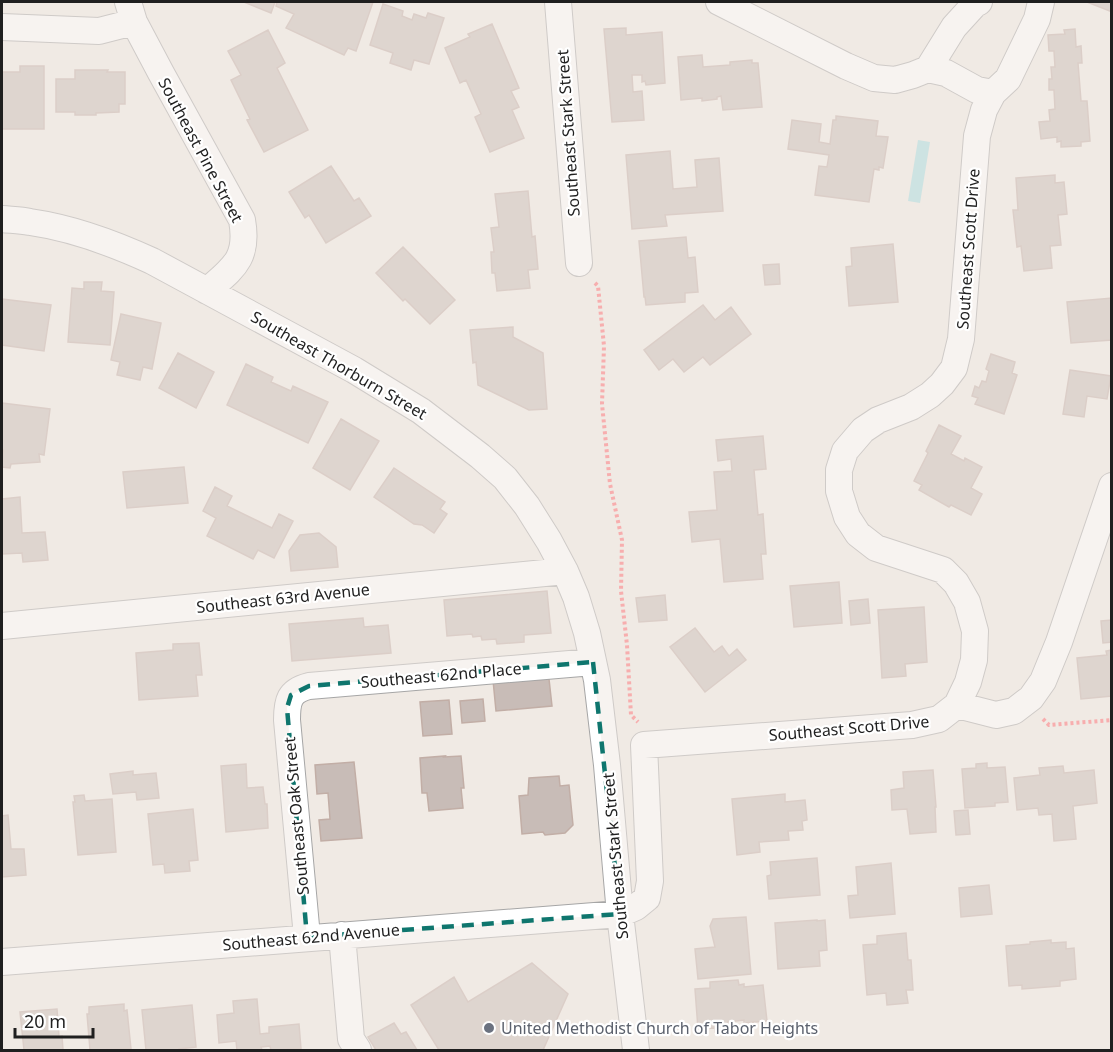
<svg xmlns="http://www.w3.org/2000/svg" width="1113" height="1052" font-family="'Noto Sans',sans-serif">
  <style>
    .water { fill: #a3dbdf }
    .building { fill: #c8bcb7; stroke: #c2aea6; stroke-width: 1.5 }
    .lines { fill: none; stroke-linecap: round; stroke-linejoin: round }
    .minor-casing { stroke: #a6a6a6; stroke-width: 28 }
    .path { stroke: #ff666d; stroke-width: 4; stroke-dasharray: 3 3; stroke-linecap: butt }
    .minor { stroke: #fff; stroke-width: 26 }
    .marked { fill: none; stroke: #0f766e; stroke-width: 4.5; stroke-dasharray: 12 8; stroke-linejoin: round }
    .worship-dot { fill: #6b7280; stroke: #fff; stroke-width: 2 }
    .labels { text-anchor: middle; stroke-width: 4.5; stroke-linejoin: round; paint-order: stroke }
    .street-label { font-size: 16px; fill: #1f1f1f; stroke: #fff }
    .worship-label { font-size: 16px; fill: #5b616d; stroke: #fff; text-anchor: start }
  </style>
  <rect width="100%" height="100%" fill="#f0eae4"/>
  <path class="water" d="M918,140L930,142L920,203L908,201Z"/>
  <path class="building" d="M244,2H275L271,13Z
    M277,2H373L356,51L348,48L344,55L286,28L294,14L276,6Z
    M1087,2H1112V12Z
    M383,4L403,11L402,16L412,20L414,14L426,18L428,13L444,18L429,64L414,60L411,70L390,63L393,53L370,45Z
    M492,24L519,88L511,91L519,107L512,110L524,138L490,152L475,117L481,114L466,80L460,83L445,48L470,37L468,34Z
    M626,28V35L662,32L665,83L646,85L645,81L642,82V75H632L633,92L642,91L644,120L612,122L604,29Z
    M1075,29L1076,47L1081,46L1082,63H1078L1081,101H1087L1090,141L1081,142V146L1061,147V141L1057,142V137L1041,139L1039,122L1050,121L1049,110L1055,109L1054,90H1049V79H1052L1051,67H1055L1054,51H1049L1048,35L1065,34L1064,30Z
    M268,30L285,63L277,68L308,130L264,152L247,120L250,119L231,80L241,75L228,51Z
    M702,55L703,67L730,65V62L752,60V63H758L762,107L723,110L721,96L717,97V99L702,101V98L681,100L678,57Z
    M20,66H44V129H2V72H20Z
    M75,70H108L107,72H125V104H119V112L96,113V115H75V112H56V79H75Z
    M836,116L878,121L876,136L888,137L883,168L879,167V170L874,169L869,202L815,195L819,166L827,167L829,155L788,149L792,120L821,124L819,142L830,144L833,120H836Z
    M670,151L673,189L697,187L695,160L719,158L723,211L665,215L667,226L632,229L626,155Z
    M331,166L354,201L359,198L371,216L326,243L309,215L305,218L289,192Z
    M1055,175V183L1064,182L1067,214L1058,215L1061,245L1050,246L1052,268L1024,271L1021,246L1017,247L1013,210H1018L1016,178Z
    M528,191L532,237L535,236L538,269L528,270L530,288L497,291L495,273H492L491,252H494L491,228L499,227L495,194Z
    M686,237L688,258L695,257L698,292L685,293V302L646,305L645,297H644L639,241Z
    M893,244L898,302L849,306L846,267L852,266L851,248Z
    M403,247L455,300L430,324L405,299L403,301L376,273Z
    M779,264L780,284L765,285L763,265Z
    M84,282H102L101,291L114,292L110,345L68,342L72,288L84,289Z
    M1112,298V340L1071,343L1067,302Z
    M2,299L51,305L44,351L2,345Z
    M703,305L715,320L731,307L751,334L710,365L703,357L684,372L673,359L659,370L644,350Z
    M121,314L161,323L152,369L143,367L140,380L117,375L120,362L111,360Z
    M513,327V337L543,353L547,409L529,410L478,385L476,362L473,363L470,330Z
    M178,353L214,372L196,408L159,388Z
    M991,354L1015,362L1012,373L1017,375L1004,414L975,404L978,398L972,396L975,386L979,388L982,381L986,382L989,371L986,369Z
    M246,364L273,377L271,382L291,391L293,386L328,402L308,443L227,405Z
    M1070,370L1111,376L1107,399L1087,396L1084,417L1063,414Z
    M2,403L50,409L44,455L39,454L40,462L11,464L10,468L2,467L3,450H2Z
    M341,419L379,441L350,490L313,468Z
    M939,425L961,436L951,454L964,461L965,458L982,467L971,488L982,494L971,515L951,505L949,507L919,490L922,485L914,481L928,453L926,451Z
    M763,436L766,469L754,470L758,515L763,514L766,554H761L763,579L724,582L720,539L692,542L689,512L717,510L714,472L732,471L731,459L718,461L716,440Z
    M184,467L188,503L127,508L123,472Z
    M394,468L445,502L440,509L447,514L434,533L422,525L414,524L374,497Z
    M215,487L232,496L227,506L272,528L279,514L293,521L274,558L258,550L253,559L207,536L216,518L203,511Z
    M20,497L22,533L45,532L48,560L23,562L22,553L2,554V499Z
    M319,533L336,547L338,567L291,571L289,551L300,535Z
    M839,582L842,623L794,627L790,586Z
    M547,591L551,633L524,635V642L497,644L496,639L482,640L481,636L473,637L472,634L447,636L444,600Z
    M665,595L667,620L639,622L636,598Z
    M868,599L870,623L851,625L849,601Z
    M924,607L927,662L905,664L906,676L882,678L878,610Z
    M363,618L364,627L388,625L391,653L292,661L289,624Z
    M1112,620V642L1103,643L1101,621Z
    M695,628L714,652L722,646L729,656L737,649L746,660L705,692L670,647Z
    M199,643L202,675H196L198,696L139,700L136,653L173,650V644Z
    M1112,650V696L1081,699L1077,658L1107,655L1106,651Z
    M533,677L534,680L549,679L552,706L496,711L493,680Z
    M483,699L485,721L462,723L460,701Z
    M449,700L452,734L423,736L420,702Z
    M445,756L444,757L461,756L464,788H461L463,808L429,811L427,793H422L420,758Z
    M354,762L362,838L321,841L319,820L330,819L328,793L317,794L315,765Z
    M987,763V768L1005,767L1008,802L995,803V806L965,808L962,769L976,768V764Z
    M246,764L247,788L263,787L265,804H267L268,828L226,832L221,766Z
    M1063,766L1064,773L1094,770L1097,803L1073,806L1076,839L1054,841L1052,814L1039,815L1038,808L1017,810L1014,778L1040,775L1039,768Z
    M933,770L936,807H935L936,832L910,834L907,809L892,810L891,790L904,788L903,772Z
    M133,771V775L156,773L159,798L137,800L136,792L113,794L110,774Z
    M559,776L560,786L569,785L573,825L565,833L545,835L543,832L522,834L519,796L528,795L529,778Z
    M785,794V802L805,800L807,820L802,821L803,830L788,831L789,840L759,842L760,852L737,855L732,799Z
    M84,795L85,801L112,799L116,852L78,855L73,802H75L74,796Z
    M193,809L198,860L189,861L190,871L165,873L164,864L153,865L148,814Z
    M968,810L970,834L956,835L954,811Z
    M8,815L11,849H24L26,875L2,877V816Z
    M817,858L820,895L769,899L767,876L771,875L770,862Z
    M891,863L895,914L850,918L848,896L858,895L856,867Z
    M989,885L992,914L961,917L959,888Z
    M746,917L751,974L698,979L695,949L715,947L710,926L713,919Z
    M817,920V921L825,920L827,950L819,951L820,966L778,969L775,923Z
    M906,933L908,960H911L913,990H906L908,1003L887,1005L886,993L867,995L863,945L877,944V936Z
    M1051,940V943L1066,942V949L1074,948L1076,979L1060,981V986L1022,989V985L1009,986L1006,946L1030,944V942Z
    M532,963L568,994L543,1050H439L411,1005L454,977L468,1002Z
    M738,980L739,985L744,984V987L763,985L767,1021L744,1023V1020L728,1022L729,1031L715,1032V1028L698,1029L695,989L710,988V982Z
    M257,999L260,1034L269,1033V1027L299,1024L301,1049L271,1050L270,1046L261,1047L262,1050H237L236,1041L219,1043L217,1015L234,1013L233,1001Z
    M124,1004V1011L127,1010L131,1049L90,1050L87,1014H89V1007Z
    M192,1005L196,1047L179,1049V1050H146L142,1010Z
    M57,1009L59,1037L62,1036L63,1050H24L20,1012Z
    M394,1023L401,1034L406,1032L417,1050H376L368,1037Z"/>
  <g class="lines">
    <g class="minor-casing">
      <path id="minor" d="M128,2L134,22L161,73L242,220C249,259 233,268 207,291
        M558,2L579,263
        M719,2L846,66L874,78L895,80L913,75L928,69L954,27L975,4L979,2
        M2,27L99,31L134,22
        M928,69L946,73L977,90L993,93
        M2,219C11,220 20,220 30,222C72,228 113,243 152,261L354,370L421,411L480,456L505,478L527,506L549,541L565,571L576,597L587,633L597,680L607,765L620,914L636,1050
        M2,626L565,571
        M957,705L996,715L1014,711L1031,698L1043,681L1059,642L1112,486
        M342,935L351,1039L358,1050
        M307,937L287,720C287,701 289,691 309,686L593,662
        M2,962L620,914L636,907L647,898L650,881L644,745L912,725L939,719L957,705L968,682L974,660L975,631L967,602L956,583L943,570L876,548L858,534L847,517L839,491V470L845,451L863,430L878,420L911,407L930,395L942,384L954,368L961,339L977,136L984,110L993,93L1008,79L1037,19L1041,2"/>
    </g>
    <path class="path" d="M595,283L598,286L604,346L602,404L610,484L622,540L621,591L627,645L631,715L638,722
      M1043,719L1049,725L1112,720"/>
    <use href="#minor" class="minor"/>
  </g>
  <path d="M0 0H1113V1052H0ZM593,662L620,914L307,937L287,708L291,695L309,686Z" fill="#f0eae4" fill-opacity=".55" fill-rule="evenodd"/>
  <path class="marked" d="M593,662L620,914L307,937L287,708L291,695L309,686Z"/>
  <circle class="worship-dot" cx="489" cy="1028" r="6"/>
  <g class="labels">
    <g class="street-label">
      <text transform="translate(568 133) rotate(-94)" y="6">Southeast Stark Street</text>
      <text transform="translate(201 150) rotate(62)" y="6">Southeast Pine Street</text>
      <text transform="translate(968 249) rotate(-86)" y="6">Southeast Scott Drive</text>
      <text transform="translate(339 365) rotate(30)" y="6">Southeast Thorburn Street</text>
      <text transform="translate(283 598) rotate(-6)" y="6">Southeast 63rd Avenue</text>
      <text transform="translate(441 675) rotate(-5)" y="6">Southeast 62nd Place</text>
      <text transform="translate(849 728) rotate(-5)" y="6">Southeast Scott Drive</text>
      <text transform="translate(296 816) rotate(-95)" y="6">Southeast Oak Street</text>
      <text transform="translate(615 856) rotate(-95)" y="6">Southeast Stark Street</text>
      <text transform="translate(311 937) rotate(-5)" y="6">Southeast 62nd Avenue</text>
    </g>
    <g class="worship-label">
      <text x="501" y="1034">United Methodist Church of Tabor Heights</text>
    </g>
  </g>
  <rect width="1113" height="1052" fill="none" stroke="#1f1f1f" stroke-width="6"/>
  <path d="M15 1028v9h78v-9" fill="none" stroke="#1f1f1f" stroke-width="3"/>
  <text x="24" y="1028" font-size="18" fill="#1f1f1f" stroke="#ffffff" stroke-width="4.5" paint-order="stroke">20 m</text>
</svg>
